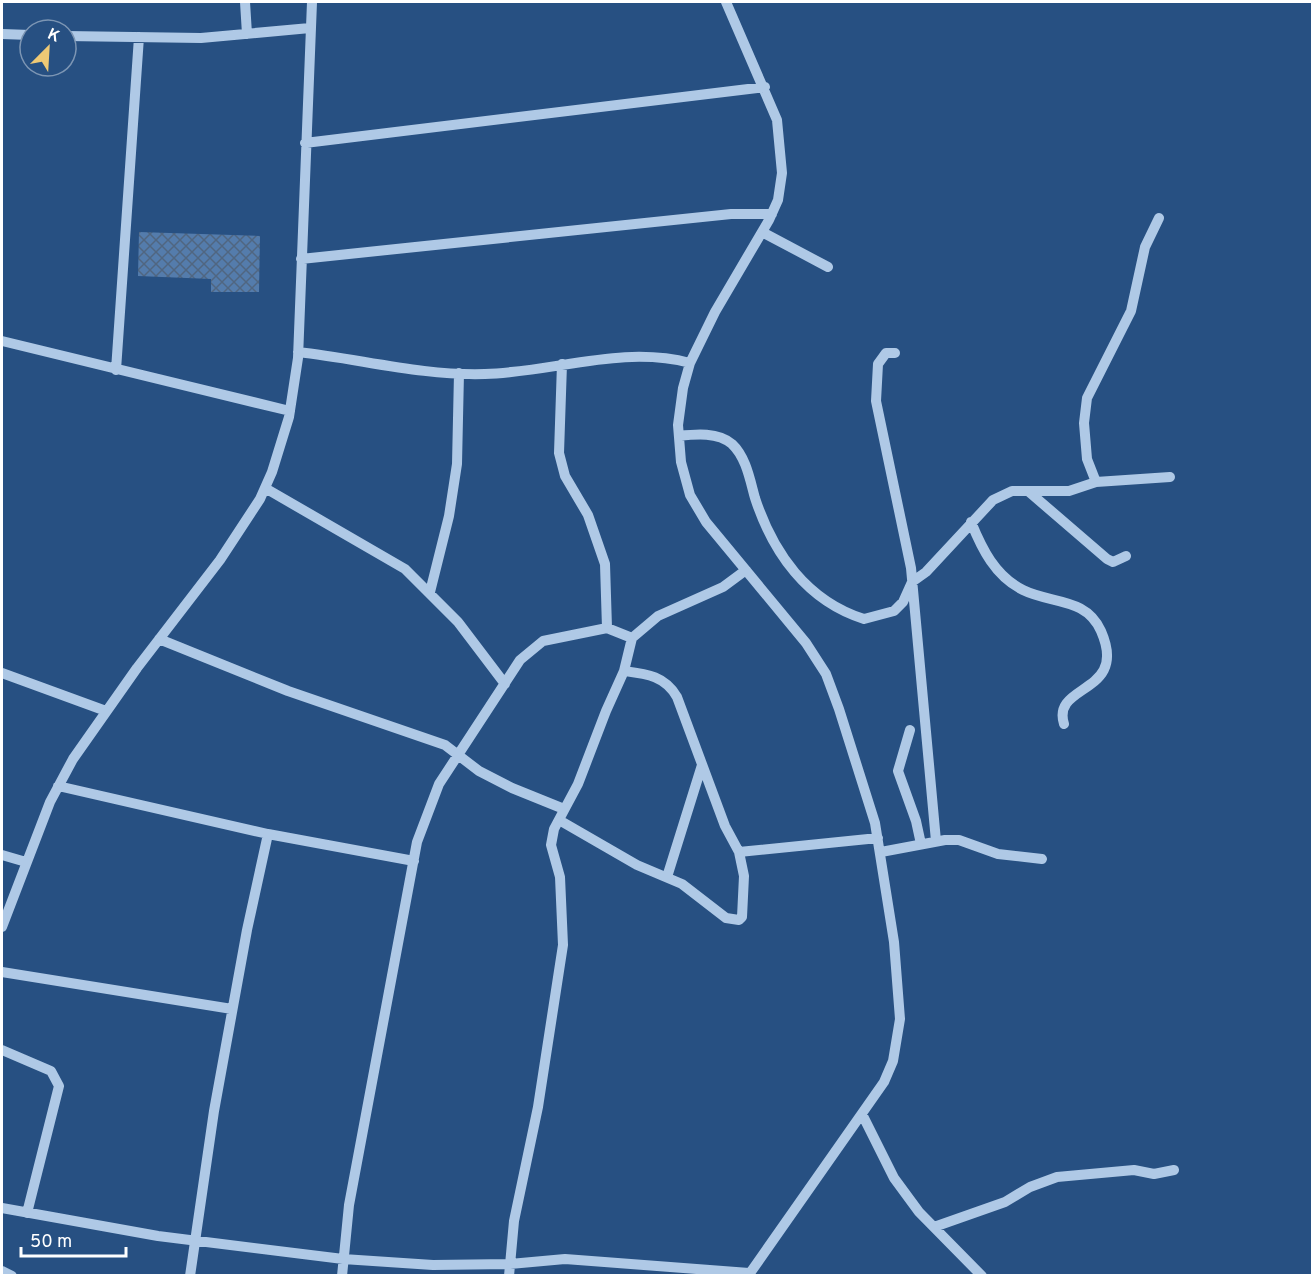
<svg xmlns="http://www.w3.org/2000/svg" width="1314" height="1277" font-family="Overpass,sans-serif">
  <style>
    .building { fill: url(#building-cross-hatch) }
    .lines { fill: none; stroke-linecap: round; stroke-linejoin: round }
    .minor { stroke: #afc9e6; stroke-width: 10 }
  </style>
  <defs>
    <pattern id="building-cross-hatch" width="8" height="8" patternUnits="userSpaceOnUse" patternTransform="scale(1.5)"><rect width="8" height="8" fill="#547cac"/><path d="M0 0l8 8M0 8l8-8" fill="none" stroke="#506681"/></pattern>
  </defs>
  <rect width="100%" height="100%" fill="#275082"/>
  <path class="building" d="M139,232L260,236L259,292H211V279L138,276Z"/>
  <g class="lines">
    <path class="minor" d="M245,2L247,34
      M726,2L777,120L782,173L778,200L769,220L715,312L690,363L683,388L678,425L681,462L690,495L706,522L806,643L826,674L839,709L875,823L894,942L900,1019L893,1061L884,1082L748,1276
      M2,34L30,35
      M66,36L201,38L310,28
      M305,143L765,87
      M762,232L828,267
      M301,259L731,214H772
      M2,341L290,411
      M298,352C361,359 422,376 485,374C555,372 622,345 690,363
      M895,353H886L878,364L876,401L911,568L936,841
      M562,364L559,453L565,476L588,515L605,564L607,628
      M116,370L139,37
      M679,436C696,434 718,432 732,444C746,457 750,480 755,498C773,553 807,601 864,619L894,611L903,602L912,582L926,572L993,500L1012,491H1069L1096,482L1170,477
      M1096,482L1087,459L1084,423L1087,398L1131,311L1145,247L1159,218
      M265,488L405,569L458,622L505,684
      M1028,491L1107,559L1113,562L1126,556
      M971,522C982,549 995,576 1023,590C1051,604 1086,597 1101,631C1129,695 1051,683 1064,724
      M430,592L449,516L457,464L459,373
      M159,639L288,691L445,745L479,771L512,788L564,809
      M2,673L106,711
      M910,730L898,771L916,821L921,844
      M58,786L268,834L414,861
      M559,820L637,865L682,884L726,918L739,920L742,917L744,876L739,852L725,826L677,697C665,676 647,674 624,671
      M739,852L878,838
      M881,852L945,840H959L998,854L1042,859
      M2,855L26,862
      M667,877L702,765
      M2,927L50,802L73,759L137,668L220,560L260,499L272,472L289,417L298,358L312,2
      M2,972L232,1009
      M2,1050L51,1071L59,1086L27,1213
      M862,1114L894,1178L919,1212L982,1276
      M2,1208L158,1236L343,1259L433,1265L510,1264L565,1259L749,1273
      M934,1227L1005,1202L1030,1187L1057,1177L1134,1170L1154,1174L1174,1170
      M2,1271L12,1276
      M190,1276L214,1111L247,930L268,834
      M342,1276L349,1205L417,842L439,784L520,660L543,641L607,628L632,638
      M509,1276L514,1221L538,1107L563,945L560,877L551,845L554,829L578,784L606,711L624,671L632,638L658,616L723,587L746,570"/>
  </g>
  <rect width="1314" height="1277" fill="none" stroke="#ffffff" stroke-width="6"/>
  <g transform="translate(48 48) rotate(24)"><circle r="28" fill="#275082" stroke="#7d96b4" stroke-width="1.5"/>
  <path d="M0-4.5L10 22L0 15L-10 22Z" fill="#eec975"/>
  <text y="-9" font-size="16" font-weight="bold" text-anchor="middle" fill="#ffffff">K</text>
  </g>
  <path d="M21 1247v9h105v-9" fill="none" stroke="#ffffff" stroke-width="3"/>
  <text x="30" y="1247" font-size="18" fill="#ffffff" stroke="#275082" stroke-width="4.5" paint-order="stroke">50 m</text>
</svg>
